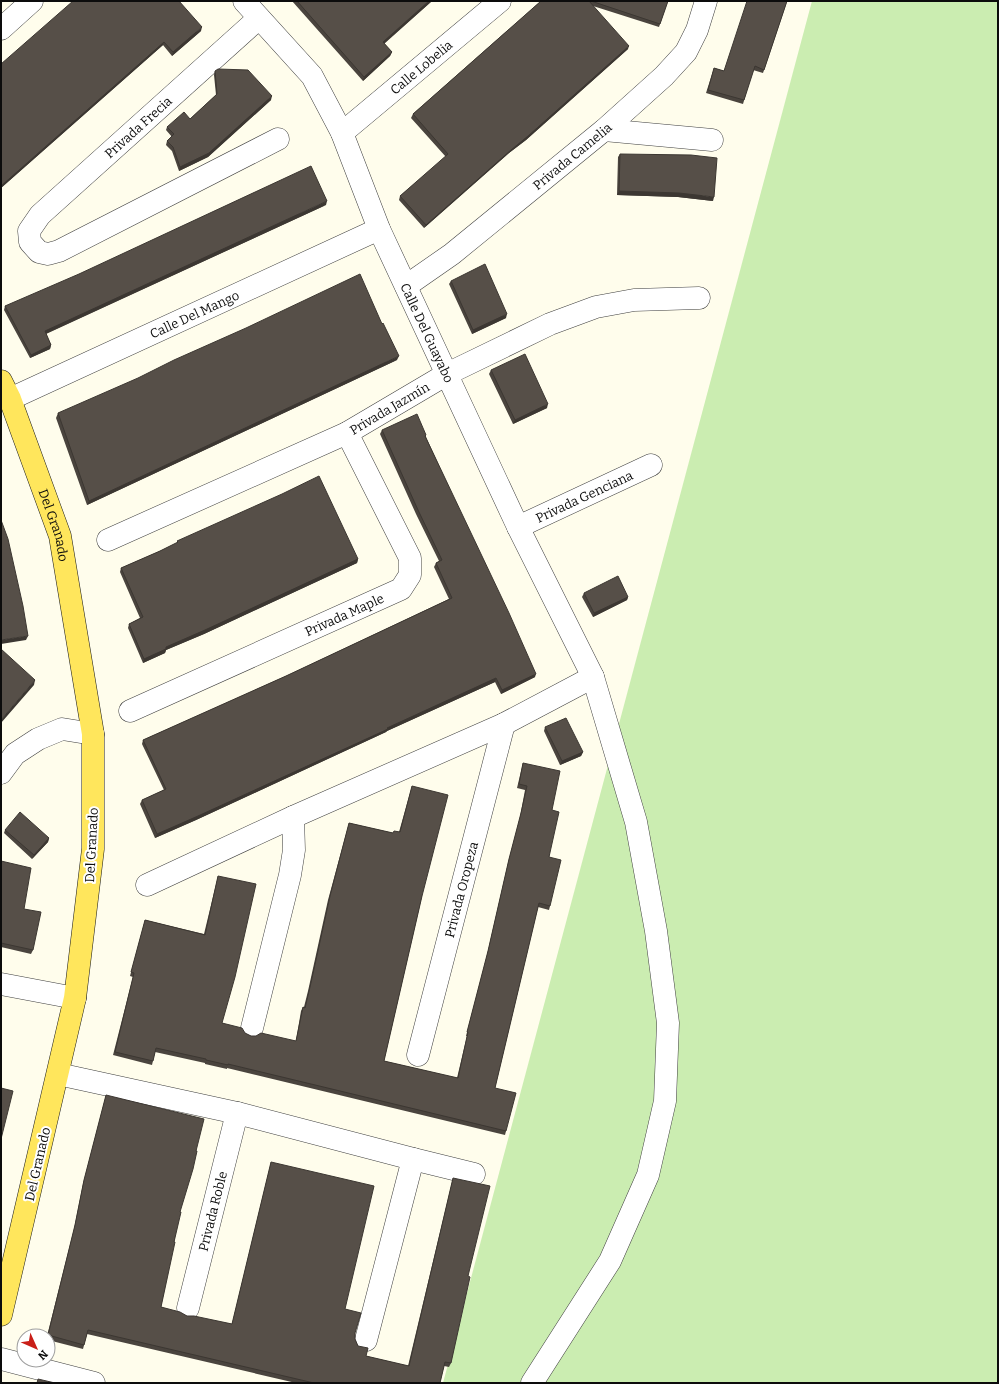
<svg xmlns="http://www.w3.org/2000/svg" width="999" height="1384" font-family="Bitter,serif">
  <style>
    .green { fill: #cbedb1 }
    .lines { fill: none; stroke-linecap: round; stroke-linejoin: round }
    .minor-casing { stroke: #3f3f3f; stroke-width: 23 }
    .major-casing { stroke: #1d1d1d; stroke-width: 23 }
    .minor { stroke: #fff; stroke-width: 22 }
    .major { stroke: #ffe65c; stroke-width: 22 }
    .wall { fill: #4a443e }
    .shaded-wall { fill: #3c3732 }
    .building { fill: #564f48; stroke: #3c3732 }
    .labels { text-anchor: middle; stroke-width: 4; stroke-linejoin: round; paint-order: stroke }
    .street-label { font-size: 13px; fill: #0c0c0c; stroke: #fff }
  </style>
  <rect width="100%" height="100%" fill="#fffdec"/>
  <path class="green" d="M812,1H998V1383H443Z"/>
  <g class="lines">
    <g class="minor-casing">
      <g id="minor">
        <path id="s1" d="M244,1L312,76L342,133L379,229L518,527L593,677L636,822L656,931L668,1023L665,1101L648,1175L610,1261L532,1383"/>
        <path d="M259,18L40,215L29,231L30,242L39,252L48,254L59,251L278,139"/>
        <path d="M1,29L32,1"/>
        <path d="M604,130L712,140"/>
        <path id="s2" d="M342,133L500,1"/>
        <path id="s3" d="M406,286L452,254L604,130L664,76L686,52L697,30L706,1"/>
        <path id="s4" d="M10,399L379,229"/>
        <path id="s5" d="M518,527L651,465"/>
        <path id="s6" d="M108,540L347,433L447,374L550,324L596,307L634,300L699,298"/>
        <path id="s7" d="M130,711L401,589L410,575V558L347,433"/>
        <path d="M1,773L15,754L38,739L62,729L93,734"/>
        <path d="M147,885L293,817L504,724L593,677"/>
        <path d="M1,984L75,998"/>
        <path d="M252,1028L290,875L294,850L293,817"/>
        <path id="s8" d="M418,1055L504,724"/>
        <path d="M58,1074L237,1113L413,1159L474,1174"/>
        <path id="s9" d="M188,1308L237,1113"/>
        <path d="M366,1340L413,1159"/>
        <path d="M1,1359L94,1383"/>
      </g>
    </g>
    <g class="major-casing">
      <g id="major">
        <path id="s10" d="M1,381L10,399L60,536L93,734V849L75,998L1,1315"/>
      </g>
    </g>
    <use href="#minor" class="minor"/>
    <use href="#major" class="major"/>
  </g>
  <path class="wall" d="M292,1H432L384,44L392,52L390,56L363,81Z
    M541,1H668L659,27L593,6L628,49L526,140L509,153L424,228L399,200L400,196L446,157L411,118L413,114Z
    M787,1L763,73L753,70L743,104L706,93L714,68L724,71Z
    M201,31L172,56L163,45L1,188V64Z
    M215,71L271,100L208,157L179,171L172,151L166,145L167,141L172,137L166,130L167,127L190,119L216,95L214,75Z
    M620,154L713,201L678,197L617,195L618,157Z
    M326,205L46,334L51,345L50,349L30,358L4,310L5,306Z
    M451,281L506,318L472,334L449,284Z
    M397,360L87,505L56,418L58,413Z
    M491,370L547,408L513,424L489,374Z
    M382,430L426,435V437L535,677L501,694L495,682L387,731L386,732L196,820L155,838L140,804L142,800L164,790L142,744L143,740L286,676L449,599L434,567L436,563L439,561L416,514L380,434Z
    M177,541L358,559L357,563L204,634L166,650L165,653L143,663L128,628L129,624L140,618L120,572L121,568L160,551L177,543Z
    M584,593L628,597L627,600L593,617L582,597Z
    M545,727L583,752L581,756L560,765L544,731Z
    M523,763L552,810L549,857L550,906L549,910L538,907L495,1088L506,1131L505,1135L227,1068V1069L205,1064V1063L155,1052L152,1065L113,1055L133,977L130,976L145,920L204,934L218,876L222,1023L251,1036L296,1041L301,1011L303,1007H304L308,991L328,900L349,823L393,833L399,832L412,786L422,896L384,1061L457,1078L467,1036H466L487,955L508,863L520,817L525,790L517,788L522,767Z
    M5,830L49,838L48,842L32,859L4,833Z
    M1,861L24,909L33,950L31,954L1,947Z
    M106,1095L180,1212L161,1307L187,1316L232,1324L271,1162L345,1309L355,1333V1339L358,1346L366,1356L408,1366L453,1178L468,1276L451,1363L449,1367L444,1366L440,1383H296L87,1334L83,1349L48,1340V1336H47L74,1229L83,1184Z"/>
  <path class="shaded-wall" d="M429,1H432L381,46L383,42Z
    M202,27L201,31L172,56L173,52Z
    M164,42L163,45L1,188V186Z
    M629,46L628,49L526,140L509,153L424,228L426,225Z
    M392,52L390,56L363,81L364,77Z
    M272,96L271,100L208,157L179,171L180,167Z
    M619,191L679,193L714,197L713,201L678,197L617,195Z
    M327,201L326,205L43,335L45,331Z
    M507,314L506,318L472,334L473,330Z
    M51,345L50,349L30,358L31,355Z
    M399,356L397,360L87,505L89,501Z
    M548,404L547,408L513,424L515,420Z
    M358,559L357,563L204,634L166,650L165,653L143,663L144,659L166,647Z
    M628,597L627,600L593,617L594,613Z
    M28,636L26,640L1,644V640Z
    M536,674L535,677L501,694L502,690Z
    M496,678L495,682L387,731L386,732L196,820L155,838L157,834L387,728Z
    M35,680L34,685L1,723V720Z
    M583,752L581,756L560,765L562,761Z
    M49,838L48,842L32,859L34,855Z"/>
  <path class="building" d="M73,1H179L202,27L173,52L164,42L1,186V64Z
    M297,1H429L383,42L392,52L364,77Z
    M541,1H589L629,46L528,136L511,150L426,225L400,196L448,154L413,114Z
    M591,1H668L660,24Z
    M747,1H787L764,70L755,66L744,100L708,90L714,68L724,71Z
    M218,69L248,70L272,96L209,153L180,167L173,147L167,141L174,134L167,127L184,112L190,119L217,94L215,71Z
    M620,154L691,155L717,158L714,197L679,193L619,191Z
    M311,166L327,201L45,331L51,345L31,355L5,306L79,274Z
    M485,264L507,314L473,330L451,281Z
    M360,274L382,324L383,323L399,356L89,501L58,413L138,378L174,360L246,328Z
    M525,354L548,404L515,420L491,370Z
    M417,414L426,435L425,436L509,613L536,674L502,690L496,678L387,728L388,729L198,816L157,834L142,800L166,789L143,740L286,676L452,598L436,563L442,560L418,510L382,430Z
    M319,476L358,559L205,630L166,647V649L144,659L129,624L143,617L121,568L160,551L178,542L177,541L282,494Z
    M1,520L8,539L23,606L28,636L1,640Z
    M618,576L628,597L594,613L584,593Z
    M1,649L35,680L1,720Z
    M566,718L583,752L562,761L545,727Z
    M523,763L560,771L552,810L559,812L549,857L561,860L550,906L539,903L495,1088L516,1093L506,1131L228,1064V1065L206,1060V1059L156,1048L153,1061L115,1052L134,973L131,972L145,920L205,935L218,876L256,884L235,977L222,1023L242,1028L245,1033L251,1036H256L261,1033L296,1041L303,1007L305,1008L310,987L330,896L349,823L393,833L394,831L400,832L412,786L448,795L422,896L384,1061L458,1078L468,1032H467L488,951L509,859L521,813L527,786L519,784Z
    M20,812L49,838L34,855L5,830Z
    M1,861L31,868L24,909L41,912L33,950L1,943Z
    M1,1088L13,1091L1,1139Z
    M106,1095L204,1119L196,1151H197L193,1169L180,1212H181L174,1242H175L161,1307L180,1312L187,1316H194L232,1324L271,1162L374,1186L345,1309L361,1313L355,1333V1339L358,1346L368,1348L366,1356L409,1366L453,1178L490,1186L468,1276L470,1277L451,1363L445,1362L440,1383H314L88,1330L84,1345L48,1335L75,1225L84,1180Z
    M38,1379L55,1383H37Z"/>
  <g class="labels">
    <g class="street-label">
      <text dy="5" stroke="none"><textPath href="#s2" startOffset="103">Calle Lobelia</textPath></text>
      <text transform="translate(138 127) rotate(-42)" y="5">Privada Frecia</text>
      <text dy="5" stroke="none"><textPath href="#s3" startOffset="211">Privada Camelia</textPath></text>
      <text dy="5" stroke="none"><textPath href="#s4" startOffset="203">Calle Del Mango</textPath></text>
      <text dy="5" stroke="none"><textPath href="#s1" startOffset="383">Calle Del Guayabo</textPath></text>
      <text dy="5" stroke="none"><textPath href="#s6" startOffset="311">Privada Jazmín</textPath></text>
      <text dy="5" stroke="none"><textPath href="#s5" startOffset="73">Privada Genciana</textPath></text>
      <text dy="5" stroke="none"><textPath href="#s10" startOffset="154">Del Granado</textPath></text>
      <text dy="5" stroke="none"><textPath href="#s7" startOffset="235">Privada Maple</textPath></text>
      <text transform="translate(91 845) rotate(-87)" y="5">Del Granado</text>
      <text dy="5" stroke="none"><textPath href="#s8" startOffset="171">Privada Oropeza</textPath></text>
      <text transform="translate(37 1164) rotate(-77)" y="5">Del Granado</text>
      <text dy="5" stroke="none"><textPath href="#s9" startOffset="100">Privada Roble</textPath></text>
    </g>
  </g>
  <rect width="999" height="1384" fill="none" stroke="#0c0c0c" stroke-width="4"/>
  <g transform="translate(36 1348) rotate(135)"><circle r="19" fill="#ffffff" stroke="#9e9e9e"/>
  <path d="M0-3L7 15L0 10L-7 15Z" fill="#c91f18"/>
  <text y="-6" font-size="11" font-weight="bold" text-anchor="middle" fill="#0c0c0c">N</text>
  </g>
</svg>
